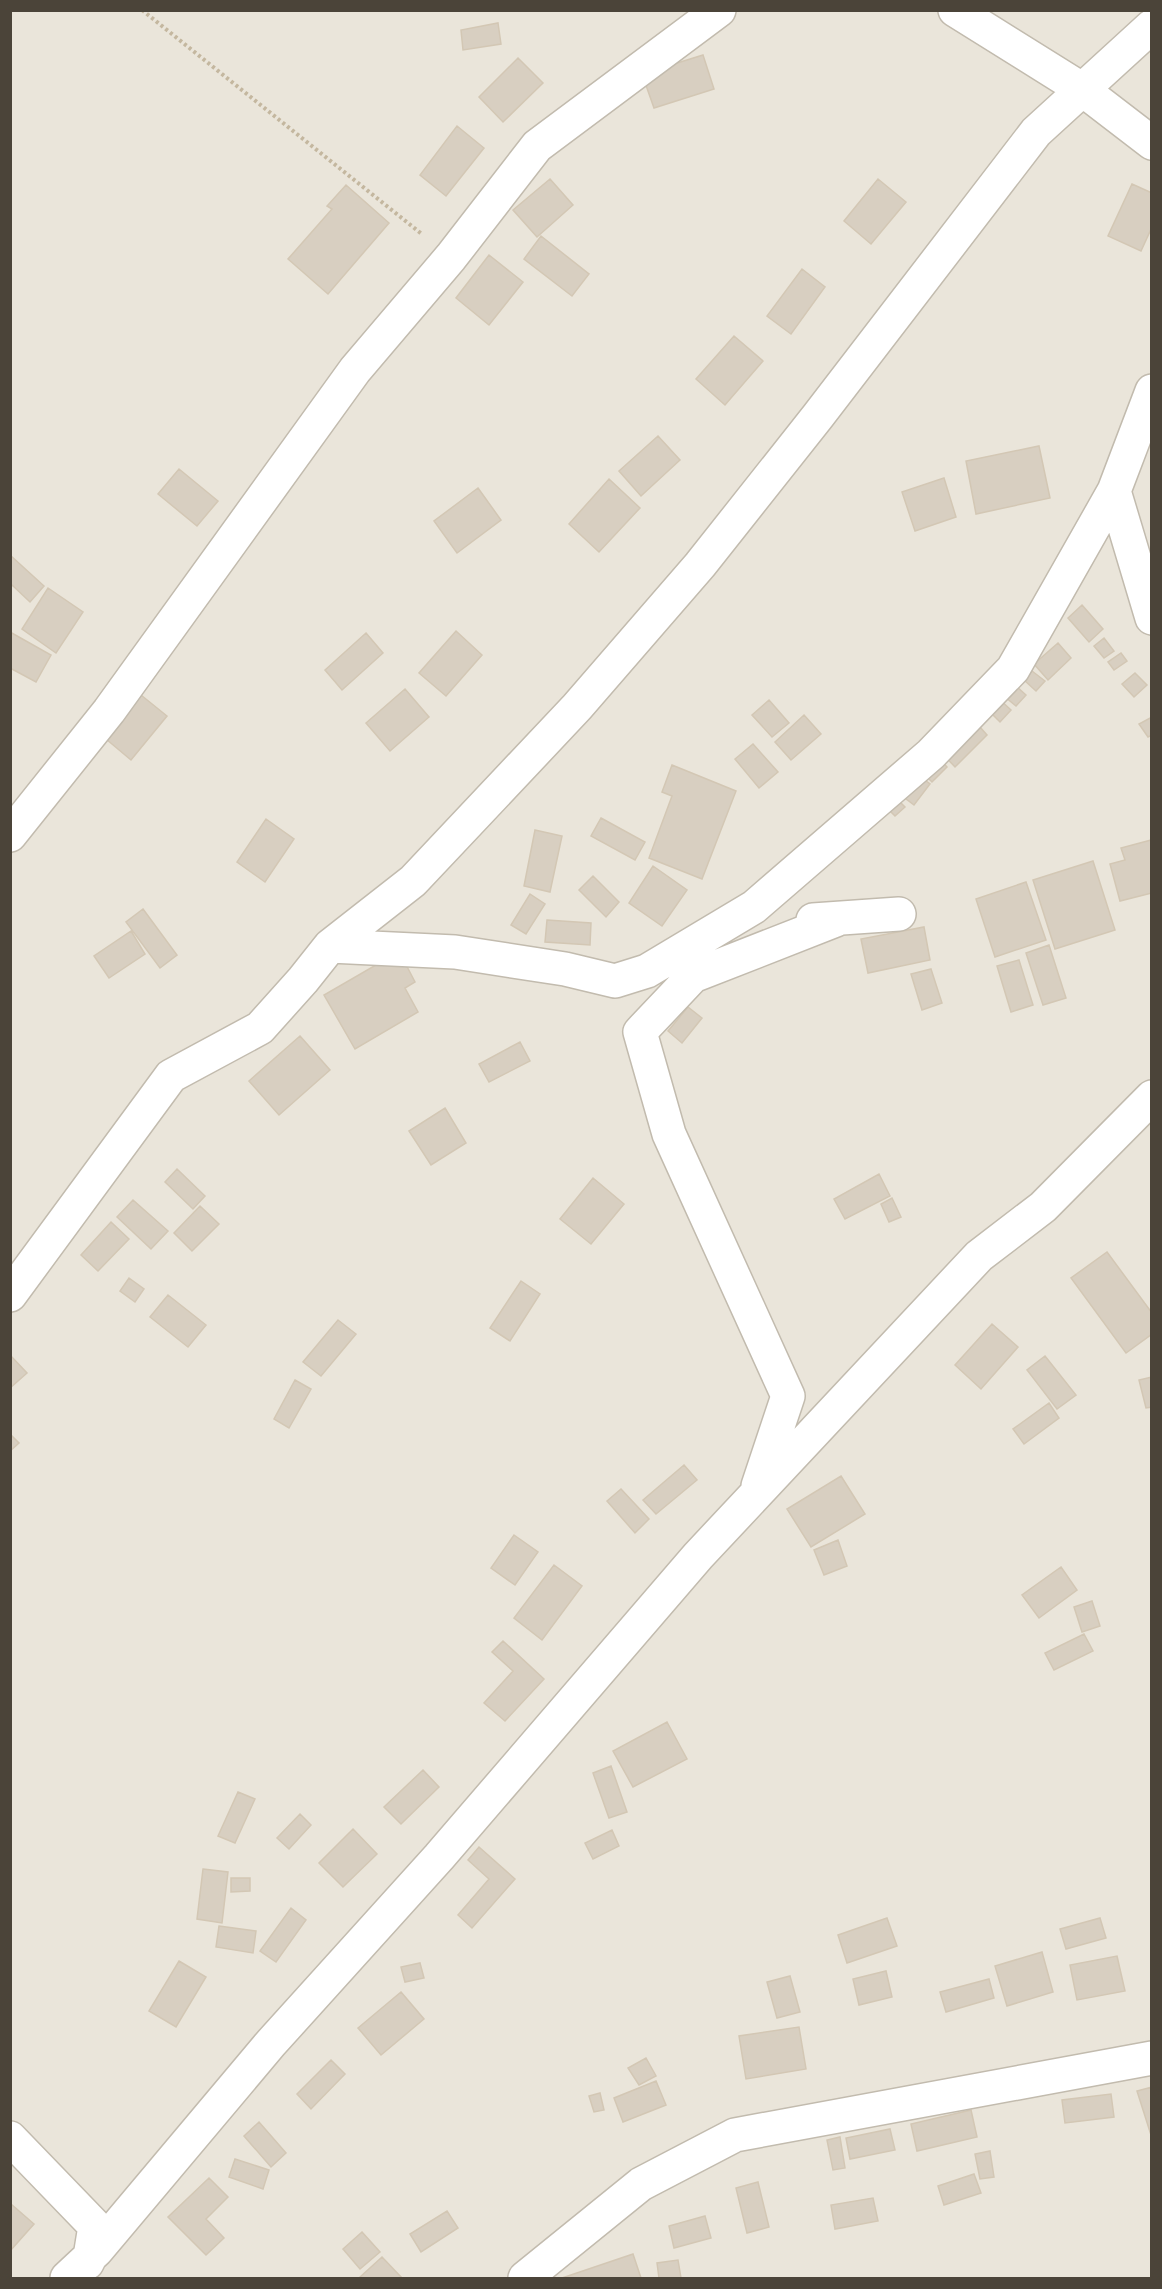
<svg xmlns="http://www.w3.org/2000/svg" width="1162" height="2289" font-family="'DejaVu Sans',sans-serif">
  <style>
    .residential { fill: #eae5da }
    .building { fill: #d8cfc1; stroke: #d3c7b4; stroke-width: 1.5 }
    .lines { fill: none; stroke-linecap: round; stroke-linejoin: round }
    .minor-casing { stroke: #c2bbae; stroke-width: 36 }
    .path { stroke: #c4b79f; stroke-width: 4; stroke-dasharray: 3 3; stroke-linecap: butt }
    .minor { stroke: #fff; stroke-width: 33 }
  </style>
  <rect width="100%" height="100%" fill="#f6f3ec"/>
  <path class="residential" d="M11,11H1151V2278H11Z"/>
  <path class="building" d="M498,23L501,44L463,50L461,30Z
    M703,55L714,89L654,108L642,74Z
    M518,58L543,83L503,122L479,97Z
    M457,126L484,148L446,196L420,175Z
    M550,179L573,205L537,237L513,210Z
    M878,179L906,202L871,244L844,221Z
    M1132,184L1152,193V227L1141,251L1108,236Z
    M346,185L389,223L328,294L288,259L332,209L327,206Z
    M541,236L589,274L572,296L524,259Z
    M489,255L523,282L489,325L456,298Z
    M802,269L825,287L791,334L767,316Z
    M734,336L763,361L725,405L696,379Z
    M658,436L680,460L641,496L619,471Z
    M1039,446L1050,498L976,514L966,461Z
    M179,469L218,501L197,526L158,494Z
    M944,478L956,517L915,531L902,492Z
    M609,479L640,508L599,552L569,524Z
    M478,488L501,520L457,553L434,521Z
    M10,555L44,586L30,602L12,585L10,587Z
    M48,588L83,612L56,653L22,629Z
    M1082,605L1103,629L1089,642L1068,618Z
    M456,631L482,655L446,696L419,673Z
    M10,632L51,655L36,682L10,668Z
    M366,633L383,653L342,690L325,670Z
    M1104,638L1114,651L1104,658L1094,646Z
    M1058,643L1071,658L1048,680L1034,664Z
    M1121,653L1127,661L1114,670L1108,662Z
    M1032,671L1045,681L1036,691L1024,680Z
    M1135,673L1147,685L1134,697L1122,684Z
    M1015,685L1026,695L1016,706L1005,697Z
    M405,689L429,717L390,751L366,723Z
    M136,691L167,716L131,760L100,734Z
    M998,698L1011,710L1000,722L987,709Z
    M769,700L789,723L772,737L752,715Z
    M804,715L821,734L791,760L775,742Z
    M1152,717V735L1148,737L1139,724Z
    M972,718L987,735L955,767L939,750Z
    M753,744L778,772L759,788L735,759Z
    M935,754L947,767L932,782L919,769Z
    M672,765L736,791L702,879L649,858L672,796L662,792Z
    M917,774L930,784L914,805L901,795Z
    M895,797L905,807L895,816L885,806Z
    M601,818L645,842L635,860L591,836Z
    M266,819L294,839L265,882L237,862Z
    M535,830L562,836L550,892L524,886Z
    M1151,840L1152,893L1120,901L1110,864L1125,860L1121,848Z
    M1093,861L1115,930L1055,949L1033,880Z
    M653,866L687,890L662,926L629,903Z
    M593,876L619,902L606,917L579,890Z
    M1026,882L1046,940L995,957L976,899Z
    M530,894L545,904L526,934L511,925Z
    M143,909L177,955L160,968L126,922Z
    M547,920L591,923L590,945L545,942Z
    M924,927L930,960L868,973L861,939Z
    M131,931L145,954L109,978L94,956Z
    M1049,945L1066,998L1043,1005L1026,953Z
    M402,957L415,982L405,988L418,1012L355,1049L324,995L388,958Z
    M1019,960L1033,1005L1011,1012L997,966Z
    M931,969L942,1003L922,1010L911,974Z
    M688,1007L702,1018L682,1043L668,1031Z
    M300,1036L330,1070L279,1115L249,1081Z
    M520,1042L530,1061L489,1082L479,1064Z
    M445,1108L466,1143L431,1165L409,1131Z
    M177,1169L205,1196L193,1209L165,1182Z
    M879,1174L890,1196L845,1219L834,1199Z
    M593,1178L624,1204L591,1244L560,1219Z
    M892,1198L901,1217L889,1222L881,1204Z
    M133,1200L168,1231L151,1249L117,1217Z
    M200,1206L219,1224L192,1251L174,1233Z
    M111,1222L129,1239L98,1271L81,1255Z
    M1107,1252L1152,1313V1334L1126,1353L1071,1278Z
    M129,1278L144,1289L135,1302L120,1291Z
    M521,1281L540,1294L510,1341L490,1328Z
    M168,1295L206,1325L188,1347L150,1317Z
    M338,1320L356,1334L321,1376L303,1362Z
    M992,1324L1018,1347L981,1389L955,1365Z
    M10,1355L27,1373L10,1388Z
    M1045,1356L1076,1395L1057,1409L1027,1370Z
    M1152,1377V1407L1146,1408L1139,1380Z
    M295,1380L311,1389L289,1428L274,1419Z
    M1049,1403L1059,1418L1024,1444L1013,1429Z
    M10,1434L19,1443L10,1451Z
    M684,1465L697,1480L656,1514L643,1500Z
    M841,1476L865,1514L811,1547L787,1509Z
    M621,1489L649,1519L635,1533L607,1501Z
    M514,1535L538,1552L515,1585L491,1568Z
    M838,1540L847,1566L824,1575L814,1550Z
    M554,1565L582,1586L542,1640L514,1618Z
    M1061,1567L1077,1590L1039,1618L1022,1595Z
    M1092,1601L1100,1626L1082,1632L1074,1607Z
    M1084,1634L1093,1651L1054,1670L1045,1653Z
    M503,1641L544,1679L505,1721L484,1703L513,1671L492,1652Z
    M667,1722L687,1759L633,1787L613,1751Z
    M611,1766L627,1812L609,1818L593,1773Z
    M423,1770L439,1787L401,1824L384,1807Z
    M238,1792L255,1799L235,1843L218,1836Z
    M300,1814L311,1825L289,1849L277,1838Z
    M353,1829L377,1854L343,1887L319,1863Z
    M612,1830L619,1846L593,1859L585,1843Z
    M479,1847L515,1879L472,1928L458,1915L489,1879L468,1860Z
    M203,1869L228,1872L222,1923L197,1919Z
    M231,1878H250V1891L231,1892Z
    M291,1908L306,1920L276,1962L260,1951Z
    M887,1918L897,1946L847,1963L838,1935Z
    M1100,1918L1106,1938L1066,1949L1060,1929Z
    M219,1926L256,1931L253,1953L216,1947Z
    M1042,1952L1053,1992L1007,2006L995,1966Z
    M1117,1956L1125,1991L1077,2000L1070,1965Z
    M179,1961L206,1977L176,2027L149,2011Z
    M420,1963L424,1978L405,1982L401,1967Z
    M886,1971L892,1997L859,2005L853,1979Z
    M790,1976L800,2012L777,2018L767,1982Z
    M989,1979L994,1998L946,2012L940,1992Z
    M401,1992L424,2019L381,2055L358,2028Z
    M799,2027L806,2069L746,2079L739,2036Z
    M646,2058L656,2076L639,2085L628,2068Z
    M331,2060L345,2074L311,2109L297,2094Z
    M656,2081L666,2105L623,2122L614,2098Z
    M1152,2087V2135H1151L1137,2091Z
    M600,2093L604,2110L594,2112L589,2096Z
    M1111,2094L1114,2117L1065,2123L1062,2100Z
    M971,2110L977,2137L917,2151L911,2124Z
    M259,2122L286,2153L271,2167L244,2136Z
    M890,2129L895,2150L850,2159L846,2138Z
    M840,2137L845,2168L833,2170L827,2140Z
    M990,2151L994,2177L980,2179L975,2154Z
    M235,2159L269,2170L263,2189L229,2177Z
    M974,2174L981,2193L944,2205L938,2186Z
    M209,2178L228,2197L206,2219L224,2238L206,2255L168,2217Z
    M758,2182L769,2227L747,2233L736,2188Z
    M873,2198L878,2221L835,2229L831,2205Z
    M11,2204L34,2224L10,2251V2204Z
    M447,2211L458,2228L421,2252L410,2234Z
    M705,2216L711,2238L674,2248L669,2226Z
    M362,2232L380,2252L360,2269L343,2249Z
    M633,2254L641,2278H562Z
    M382,2257L402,2278H359Z
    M678,2260L681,2278H659L657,2263Z"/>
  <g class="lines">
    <g class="minor-casing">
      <path id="minor" d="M955,10L1083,90L1152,143
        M1152,391L1114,491L1152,618
        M10,835L109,711L355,370L451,257L537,146L719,10
        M813,920L899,914
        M330,946L455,952L565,969L615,981L647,971L754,907L931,754L1013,669L1114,491
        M10,1295L171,1076L260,1028L303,980L330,946L413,881L577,707L700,565L818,416L1036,132L1152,26
        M758,1486L788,1396L669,1134L640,1032L693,976L836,920
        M10,2138L95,2226L90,2257L87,2263
        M67,2278L97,2250L271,2043L439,1857L698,1556L979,1256L1043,1207L1152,1097
        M525,2278L641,2184L735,2135L1152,2058"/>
    </g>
    <path class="path" d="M142,10L423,235"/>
    <use href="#minor" class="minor"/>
  </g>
  <rect width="1162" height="2289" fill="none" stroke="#4b4439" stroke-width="24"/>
</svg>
